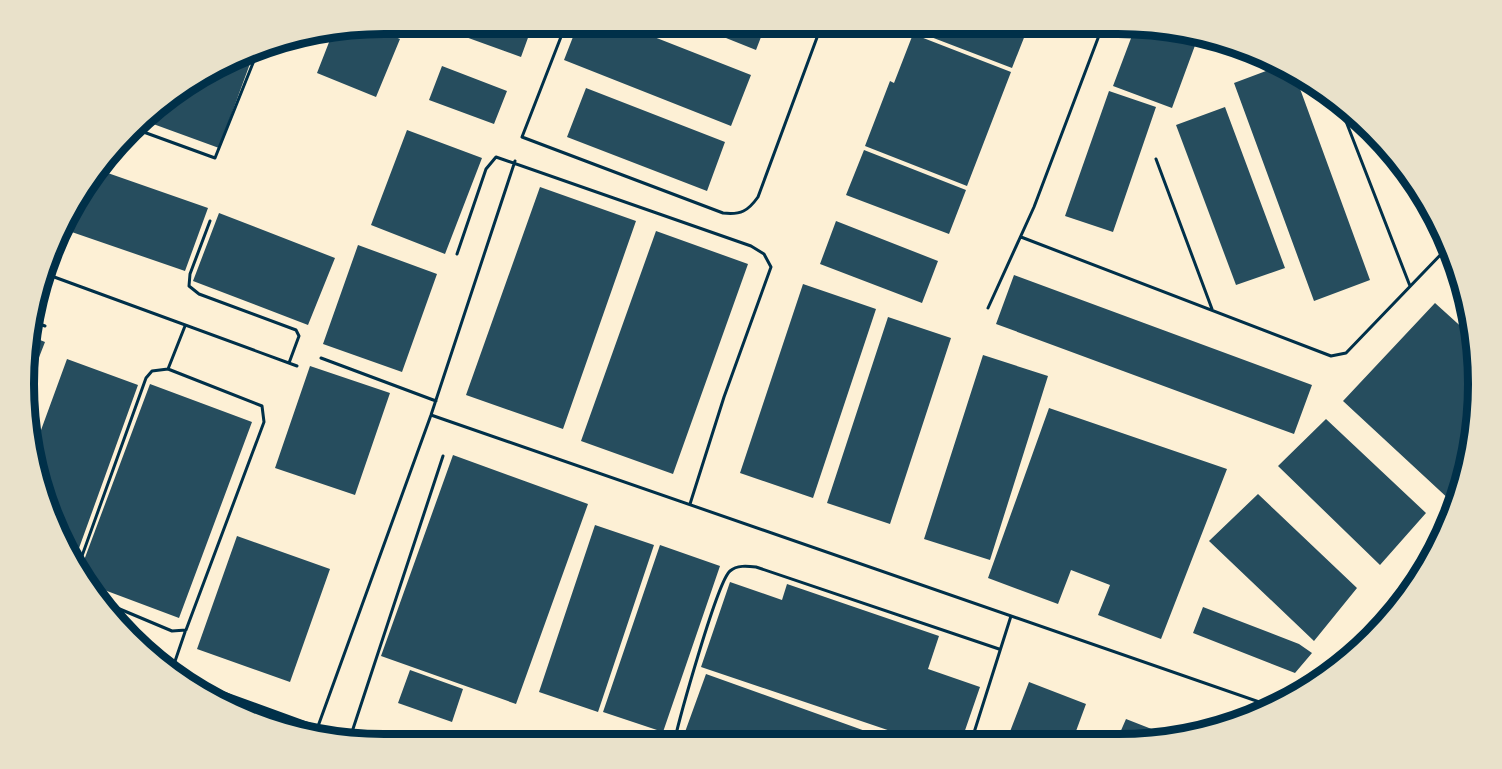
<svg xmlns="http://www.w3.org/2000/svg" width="1502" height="769" font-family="'PT Serif',serif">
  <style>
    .building { fill: #264d5e }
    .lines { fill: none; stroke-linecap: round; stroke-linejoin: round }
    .service { stroke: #003049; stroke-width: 3 }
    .secondary { stroke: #003049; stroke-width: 9 }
    .rim { fill: none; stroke: #003049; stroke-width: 8 }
  </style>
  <rect width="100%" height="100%" fill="#fdf0d5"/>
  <path class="building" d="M451,24H533L521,57L449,31Z
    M578,24H621L751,75L731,126L564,60Z
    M691,24H766L756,50Z
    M912,25H1029L1012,68L910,29Z
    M1136,25L1197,40L1172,108L1113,86Z
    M370,26L400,39L376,97L317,73L333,32Z
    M913,34L1011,72L967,186L865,146L890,81L894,83Z
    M255,50L219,148L145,121L165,99Z
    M1282,65L1295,75L1370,280L1314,301L1234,83Z
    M442,66L507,91L494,124L429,100Z
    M586,88L725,142L707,191L567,137Z
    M1109,91L1156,107L1113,232L1065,216Z
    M1225,107L1285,268L1236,285L1176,125Z
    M407,130L482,158L445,254L371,225Z
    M864,150L966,190L949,234L846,195Z
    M102,171L208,208L185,271L63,229L72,204Z
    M540,187L636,221L563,429L466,395Z
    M219,213L335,258L308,325L193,281Z
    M836,221L938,261L922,303L820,264Z
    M656,231L748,264L673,474L581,441Z
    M358,245L437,274L402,372L323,344Z
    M1014,275L1312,385L1294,434L996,324Z
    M803,284L876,309L813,498L740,473Z
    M1435,303L1467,332L1477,408L1452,502L1343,401Z
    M888,317L951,338L890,524L827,503Z
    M30,336L45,342L29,383Z
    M983,355L1048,376L990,560L924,539Z
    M67,359L138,385L74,562L61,544L33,452Z
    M310,366L390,393L355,495L275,468Z
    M150,384L252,422L179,618L91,585L80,571Z
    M1049,408L1227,469L1161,639L1098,615L1110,585L1071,570L1058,604L988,578Z
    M1326,419L1426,513L1380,565L1278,466Z
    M453,455L588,504L516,704L381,656Z
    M1258,494L1357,588L1314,641L1209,541Z
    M595,525L654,545L598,712L539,692Z
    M237,536L330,569L290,682L197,649Z
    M660,545L720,566L663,732L603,712Z
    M730,582L782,600L787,584L939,636L928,669L980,687L961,742L926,743L701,667Z
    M1203,607L1299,644L1312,653L1295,673L1193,633Z
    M410,670L463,689L452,722L398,703Z
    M706,674L896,742V743H681Z
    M1029,682L1086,704L1072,742H1006Z
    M1126,719L1172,737L1171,740L1116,742Z"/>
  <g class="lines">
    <path class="service" d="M566,24L522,137L723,213C741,215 748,211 758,197L822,24
      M1342,111L1410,286
      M138,130L215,158L259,48
      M1156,159L1212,309
      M210,221L190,274L189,286L199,294L296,330L299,336L289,363
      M1021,237L1331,356L1346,353L1447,248
      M457,254L486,169L496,157L751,246L764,254L771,267L724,397L690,504
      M46,274L297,366
      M988,308L1034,207L1103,25
      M31,321L45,326
      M321,358L436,401
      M168,369L185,326
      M431,415L1274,707
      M78,567L146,378L152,371L168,369L262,406L264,422L186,630L172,631L103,602
      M172,670L185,632
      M317,729L431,415L515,161
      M349,741L443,456
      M971,742L1011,616
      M674,743C679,720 717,582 730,571C737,565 747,566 756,567L999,649"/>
    <path class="secondary" d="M193,685L339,738"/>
  </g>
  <path d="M0 0H1502V769H0ZM384 34H1118A350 350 0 0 1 1468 384V384A350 350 0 0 1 1118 734H384A350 350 0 0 1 34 384V384A350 350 0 0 1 384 34Z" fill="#e9e1ca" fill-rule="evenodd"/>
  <path class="rim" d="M384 34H1118A350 350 0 0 1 1468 384V384A350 350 0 0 1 1118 734H384A350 350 0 0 1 34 384V384A350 350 0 0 1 384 34Z"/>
</svg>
